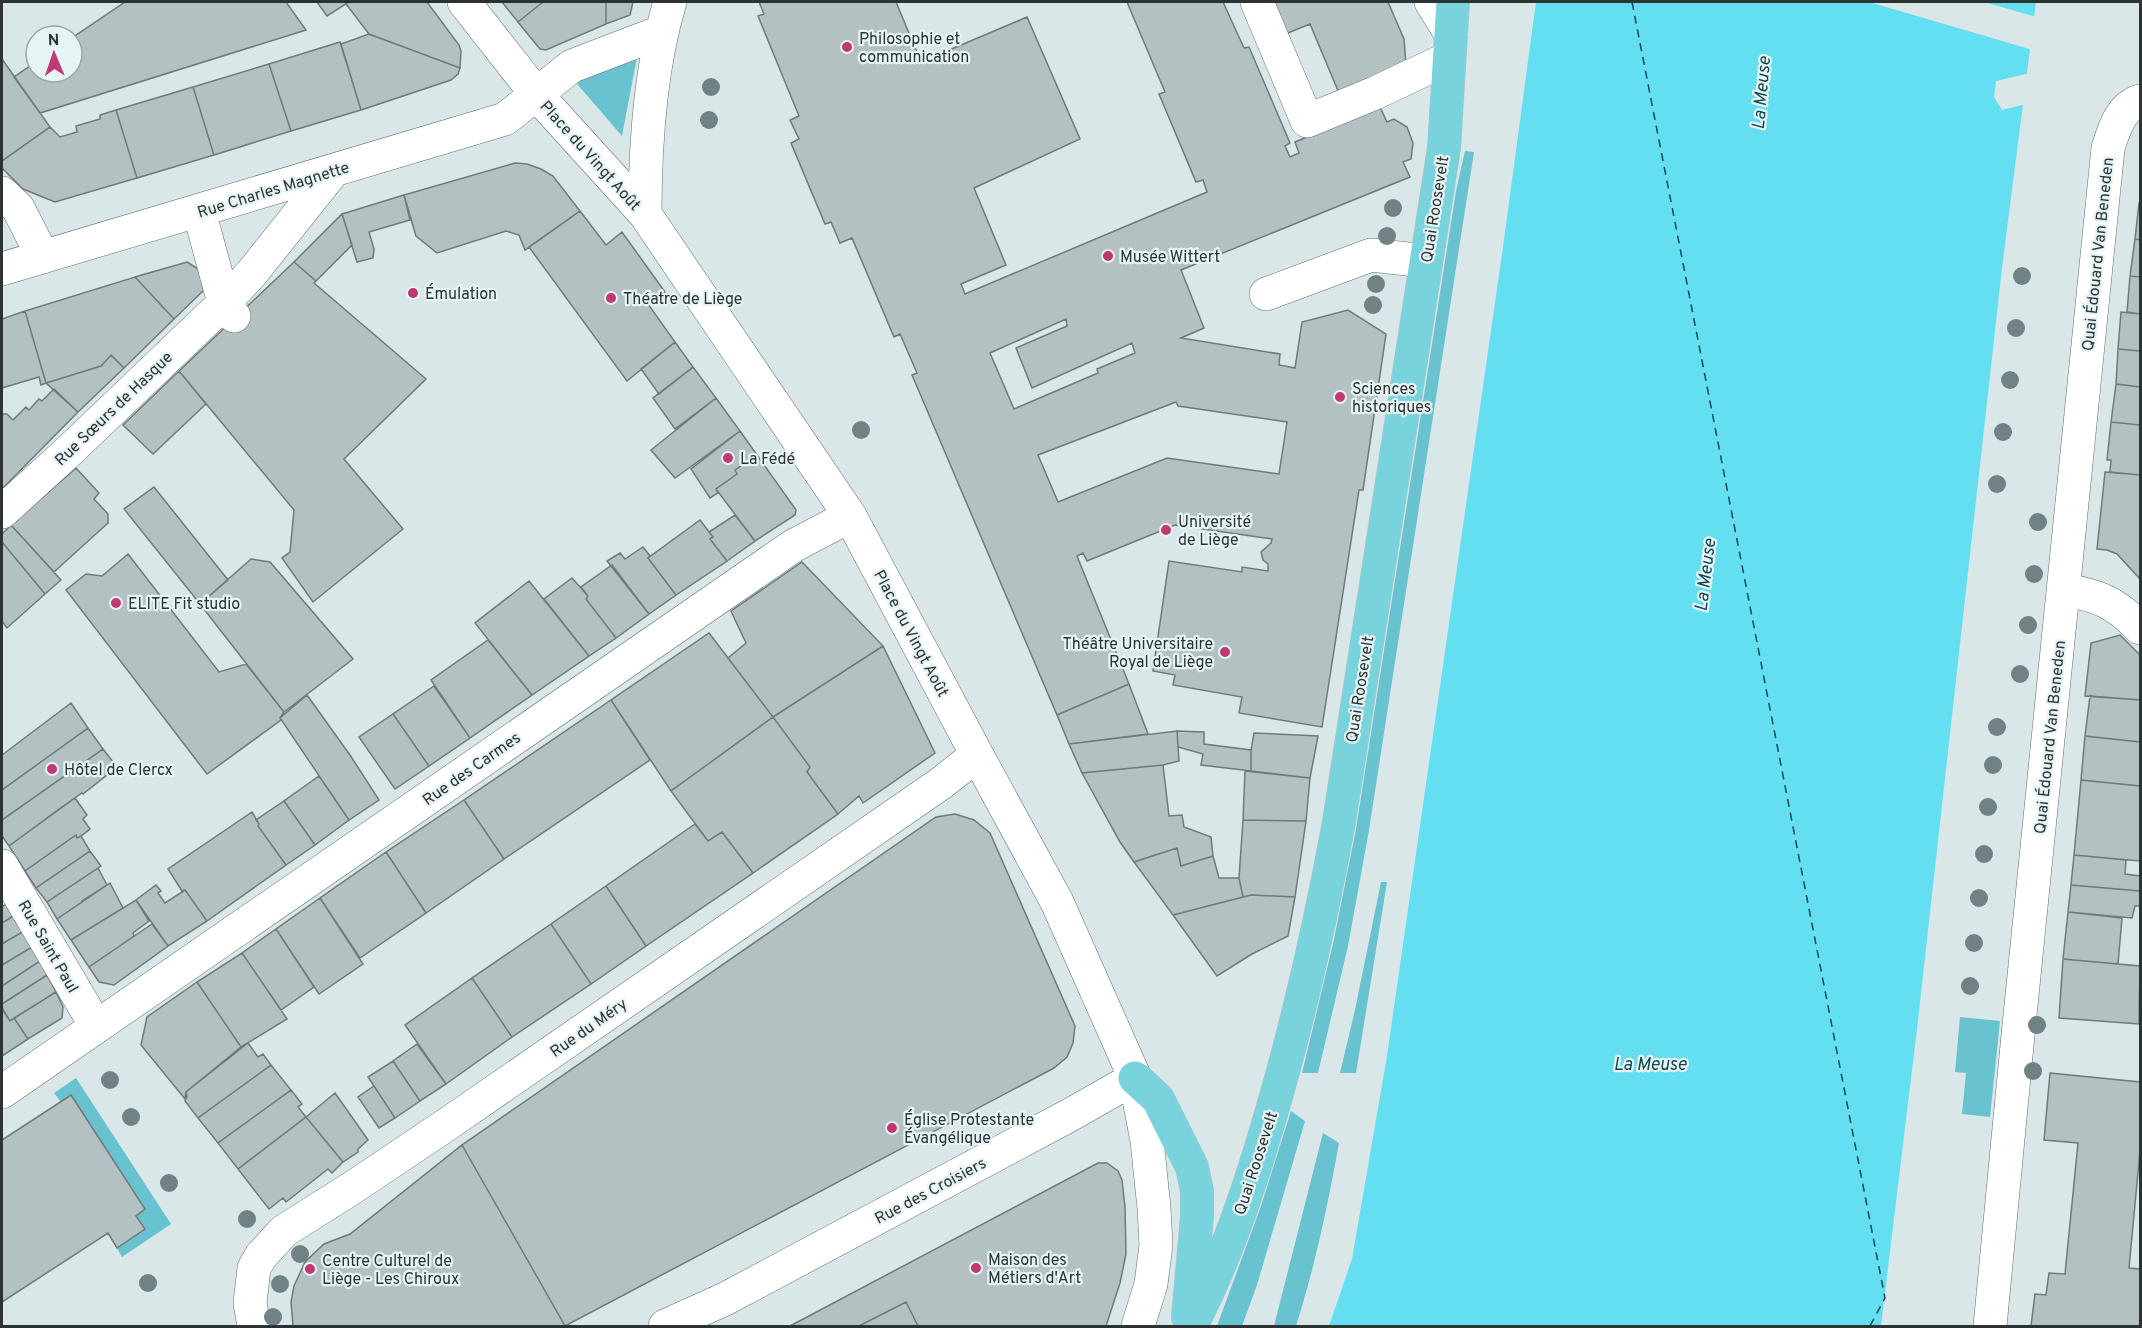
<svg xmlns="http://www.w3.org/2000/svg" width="2142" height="1328" font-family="Overpass,sans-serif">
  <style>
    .green { fill: #68c2cf }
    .water { fill: #63dff1 }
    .pier { fill: #d9e7e9 }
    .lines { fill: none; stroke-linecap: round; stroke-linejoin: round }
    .ferry { stroke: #114951; stroke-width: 1.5; stroke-dasharray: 8 6; stroke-linecap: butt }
    .building { fill: #b4c1c3; stroke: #6e7a7c; stroke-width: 1.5; fill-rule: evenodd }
    .minor-casing { stroke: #636f71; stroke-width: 34 }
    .major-casing { stroke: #c0c2c2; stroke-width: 34 }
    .minor { stroke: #fff; stroke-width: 33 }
    .major { stroke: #79d3dd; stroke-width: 33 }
    .tree { fill: #708285 }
    .poi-dot { fill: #c13874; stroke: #e7f4f6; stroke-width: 2 }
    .labels { text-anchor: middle; stroke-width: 4.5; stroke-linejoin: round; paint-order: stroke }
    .poi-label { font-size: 16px; fill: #2d3233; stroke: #e7f4f6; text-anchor: start }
    .street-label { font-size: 16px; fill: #2d3233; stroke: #e7f4f6 }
    .water-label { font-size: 18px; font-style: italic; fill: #114951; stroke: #e7f4f6 }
  </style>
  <rect width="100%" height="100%" fill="#d9e7e9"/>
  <path class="green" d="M638,52L622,136L572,78Z
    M1465,151L1474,152L1369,830L1348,946L1318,1073H1302L1333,944L1356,829L1456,191Z
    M1381,882H1387L1356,1073H1340L1355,1010Z
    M1960,1017L2000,1021L1990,1117L1962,1114L1966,1073L1955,1072Z
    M76,1078L171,1224L122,1257L117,1248L144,1229L136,1216L144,1209L54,1093Z
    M1291,1111L1305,1121L1257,1285L1242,1326H1217L1261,1206Z
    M1323,1133L1339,1143C1328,1205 1315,1266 1296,1326H1274Z"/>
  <path class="water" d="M1536,2H2036L2002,268L1917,1029L1881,1326H1329L1352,1259L1387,1056L1503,247Z"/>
  <path class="pier" d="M1869,2H1984L2037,17L2033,50Z
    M2030,73L2026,104L2002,110L1994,97L1996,81Z"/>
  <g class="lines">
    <path class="ferry" d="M1632,2L1885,1298L1870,1326"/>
  </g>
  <path class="building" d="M125,2H286L306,30L40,113L14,77L36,62V72H72V38Z
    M317,2H349L327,16Z
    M349,2H427L459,45L461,51L460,68L369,34L346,4Z
    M502,2H543L518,22Z
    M543,2H606V24L546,50L540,49L518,22Z
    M606,2H633L630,15L606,24Z
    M759,2H896L921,62L1027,17L1080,139L974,188L1006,265L961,284L965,294L1207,192L1203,180L1196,182L1159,94L1165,92L1127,2H1223L1244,48L1249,47L1290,143L1285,146L1290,157L1299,153L1295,142L1380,107L1387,122L1394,119L1407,127L1413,143L1411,159L1403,162L1410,177L1181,270L1204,328L1181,338L1280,354L1279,365L1295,368L1302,322L1348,310L1386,334L1363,490H1359L1322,727L1239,713L1242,697L1173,685L1175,675L1153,671L1169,561L1242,572V567L1268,571V564L1263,560L1261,552L1271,543L1272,539L1175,525L1087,561L1083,553L1077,556L1129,684L1057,715L912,375L917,373L900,334L894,337L852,238L840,243L831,222L825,224L791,143L799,139L790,120L799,116L758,16L764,14ZM1066,319L1067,326L1016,348L1032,388L1132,343L1135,353L1097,369L1098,373L1014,409L990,353ZM1176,402L1178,406L1287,422L1279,474L1167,458L1058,502L1038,455Z
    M1269,2H1388L1404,39L1406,65L1339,93L1310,24L1283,35Z
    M369,34L460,68L458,74L451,80L361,110L341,44Z
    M340,42L361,110L291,131L269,64Z
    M2,59L50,127L2,161Z
    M269,64L291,131L214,155L193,87Z
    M193,87L214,155L137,178L116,110Z
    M116,110L137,178L55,202L23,189L2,168V161L50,127L60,137L77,132L76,126L100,119V115Z
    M515,163L527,164L541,169L553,176L580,211L525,250L519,235L506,231L437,253L416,236L404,195Z
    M404,195L410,220L369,232L374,249L373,258L357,262L342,214Z
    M2139,203H2140V240L2135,239Z
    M580,211L606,245L622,232L665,292L648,304L675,342L627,381L529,247Z
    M342,214L352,245L316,281L294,262Z
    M2135,239L2140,240V277L2130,276Z
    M187,262L198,269L202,280L204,290L174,319L135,277Z
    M294,262L316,281L314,283L426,379L344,459L403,529L313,602L282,558L290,552L294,510L179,371Z
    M2130,276L2140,277V314L2127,312Z
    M135,277L174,319L124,368L111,355L101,366L46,383L25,311Z
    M25,311L46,383L41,385L39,377L2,388V319Z
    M2121,312L2140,314V351L2118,349Z
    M675,342L693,367L659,394L641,369Z
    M2118,349L2140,351V387L2116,384Z
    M111,355L124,368L78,412L46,383L101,366Z
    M693,367L716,398L675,429L653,398Z
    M179,371L206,404L153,454L123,425Z
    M2116,384L2140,387V425L2111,422Z
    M54,389L78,412L2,489V414H7L13,420L26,407L29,410L39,399L42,401Z
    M716,398L740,431L675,478L651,450Z
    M2111,422L2140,425V475L2110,472L2111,460H2107Z
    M740,431L757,455L735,470L737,474L716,489L718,493L710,498L691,469Z
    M757,455L796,510L795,515L755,541L716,489L737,474L735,470Z
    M76,468L99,493L94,499L108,514V523L54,572L11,525Z
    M2105,472L2140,475V472V579L2117,554L2107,550L2097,549Z
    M154,487L228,580L200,604L124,509Z
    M735,515L755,541L727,561L710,539L713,537L709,532Z
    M700,520L713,537L710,539L727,561L676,595L648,558Z
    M11,525L61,580L45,594L2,542V534Z
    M2,542L45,594L7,628L2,621Z
    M643,547L650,556L648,558L676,595L649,614L607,561L620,553L625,559Z
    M128,554L219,672L246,664L284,712L280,718L281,720L207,774L66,590L86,574L102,576Z
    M251,559L270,562L353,659L284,712L200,604Z
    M802,562L883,646L773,717L728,658L746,643L731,611Z
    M612,565L649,614L616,638L586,599L588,596L581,587Z
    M572,578L588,596L586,599L616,638L589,656L544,599Z
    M529,581L589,656L532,695L475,623Z
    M709,633L773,717L671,791L611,700Z
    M2120,635L2140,655V700L2085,696L2091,643Z
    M488,640L532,695L470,738L431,680Z
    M883,646L935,753L863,803L859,796L838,814L807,772L810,767L773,717Z
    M1129,684L1148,734L1069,744L1057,715Z
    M434,686L470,738L429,766L393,714Z
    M307,695L350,755L379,800L349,820L280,718Z
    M2090,696L2140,700V742L2085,736Z
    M611,700L650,760L504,859L464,800Z
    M71,703L88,728L2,790V755Z
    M393,714L429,766L395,789L359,737Z
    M773,717L810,767L807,772L838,814L753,873L722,832L708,841L671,791Z
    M88,728L103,749L2,820V790Z
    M1177,731L1179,761L1163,765L1082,773L1069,744Z
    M1177,731L1204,732V744L1251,750V771L1201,765L1203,754L1178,747Z
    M1254,733L1318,736L1310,778L1251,771V750Z
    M2085,736L2140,742V786L2081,780Z
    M103,749L117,767L83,794L82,793L59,809L9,846L2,836V820Z
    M1163,765L1169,816L1182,815L1184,827L1211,837L1213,856L1181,866L1177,848L1134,862L1120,842L1082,773Z
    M1245,771L1310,778L1306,821L1243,820Z
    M319,776L349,820L315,845L284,801Z
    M2081,780L2140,786V861L2074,855Z
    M75,798L87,815L83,819L90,829L81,836L77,838L76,835L25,871L9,846Z
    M464,800L504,859L426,913L386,852Z
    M284,801L315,845L286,865L258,826L259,824L256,820Z
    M252,812L259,824L258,826L286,865L207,921L185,890L182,891L168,869Z
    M955,814L974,820L990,833L1075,1026L1073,1043L1067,1057L1054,1068L565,1326L462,1145L936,817Z
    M1243,820L1306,821L1295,897L1251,895L1243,897L1239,878Z
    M695,824L708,841L722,832L753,873L646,946L606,886Z
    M76,835L77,838L81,836L90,851L36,888L25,871Z
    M1177,848L1181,866L1213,856L1219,878H1239L1243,897L1173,915L1134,862Z
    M90,851L101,866L47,902L36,888Z
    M386,852L426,913L360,958L320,898Z
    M2074,855L2126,860L2125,874L2140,876V891L2071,885Z
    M98,868L107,885L57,919L47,902Z
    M110,883L123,908L71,940L57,919L82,902V901Z
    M156,885L161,891L158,893L165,903L185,890L207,921L168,946L136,900Z
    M2071,885L2140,891V906H2135L2132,918L2068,912Z
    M606,886L646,946L591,984L551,924Z
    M1251,895L1295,897L1288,936L1252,954L1217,976L1173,915Z
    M320,898L363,964L319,994L276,929Z
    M136,900L149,921L133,933L134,936L89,967L71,940Z
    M8,903L15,915L2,923V907Z
    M2068,912L2122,918L2118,964L2063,959Z
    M15,915L24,931L2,944V923Z
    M152,924L168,946L114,985L99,982L89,967Z
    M551,924L591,984L512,1037L472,978Z
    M276,929L314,987L281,1010L242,953Z
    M24,931L32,947L2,965V944Z
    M32,947L40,961L2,986V965Z
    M242,953L287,1019L241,1047L197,982Z
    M2063,959L2140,966L2139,1024L2059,1018Z
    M40,961L47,975L2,1004V986Z
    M47,975L56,992L10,1021L2,1009V1004Z
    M472,978L512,1037L446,1084L405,1025Z
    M197,982L241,1047L186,1092L185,1099L141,1045L147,1017Z
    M56,992L63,1007L62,1018L28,1039L14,1018Z
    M2,1008L10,1021L14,1018L28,1039L2,1056Z
    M248,1043L258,1057L263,1054L271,1065L198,1118L185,1101L187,1096L186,1092Z
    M417,1044L446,1084L420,1101L393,1061Z
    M393,1061L420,1101L395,1118L368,1077Z
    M271,1065L291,1090L218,1143L198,1118Z
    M2050,1073L2140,1082V1151L2129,1268L2140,1269V1326H2031L2035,1294L2046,1295L2049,1273L2065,1274L2078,1143L2044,1140Z
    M374,1086L395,1118L379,1128L358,1097Z
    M291,1090L302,1104L298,1107L306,1117L238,1169L218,1143Z
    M335,1093L368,1140L358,1149V1152L343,1162L306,1117Z
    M71,1095L145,1209L136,1216L145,1229L117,1248L108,1233L2,1302V1140Z
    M306,1117L343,1162L332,1173L328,1169L286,1202L283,1198L269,1209L238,1169Z
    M462,1145L565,1326H293L291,1302L294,1286L305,1262L324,1244L350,1234Z
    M1098,1163H1107L1118,1171L1122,1180L1125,1207L1126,1254L1120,1283L1106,1326H918L906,1302L859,1326H790Z
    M906,1302L918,1326H859Z"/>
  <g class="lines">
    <g class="minor-casing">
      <path id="minor" d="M464,2L537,95L645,214L850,516L977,755L1057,902L1135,1078L1147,1141L1154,1208L1156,1245L1151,1284L1138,1326
        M1257,2L1307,121L1375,93L1449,58
        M1431,2L1451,34
        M2,193L18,208L43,257
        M199,211L224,303L234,316
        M645,214C645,144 650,68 670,2
        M2,269L505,119L572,66L661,32
        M1266,294L1371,255L1426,261
        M2,512L69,451L224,303L251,274L334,170
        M2064,590C2098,595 2116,603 2140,628
        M2,866L96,1026
        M2,1092L793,546L850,516
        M254,1326L250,1303L254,1268L261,1256L284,1231L352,1188L446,1125L940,784L977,755
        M665,1326L725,1299L1070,1115L1135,1078
        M1990,1326L2018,1035L2108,148C2114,130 2120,107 2140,101"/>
    </g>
    <g class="major-casing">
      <path id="major" d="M1135,1078L1158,1099L1192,1167L1197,1191V1216L1188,1317
        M1191,1326C1226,1259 1250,1186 1271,1114C1299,1018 1321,920 1339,822L1444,148L1453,2"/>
    </g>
    <use href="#minor" class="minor"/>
    <use href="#major" class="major"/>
  </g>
  <g class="tree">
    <circle cx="711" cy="87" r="9"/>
    <circle cx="709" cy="120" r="9"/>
    <circle cx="1393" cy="208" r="9"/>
    <circle cx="1387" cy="236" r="9"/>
    <circle cx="2022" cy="276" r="9"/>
    <circle cx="1376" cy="284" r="9"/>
    <circle cx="1373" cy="305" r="9"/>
    <circle cx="2016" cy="328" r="9"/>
    <circle cx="2010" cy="380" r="9"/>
    <circle cx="861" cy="430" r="9"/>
    <circle cx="2003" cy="432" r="9"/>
    <circle cx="1997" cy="484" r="9"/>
    <circle cx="2038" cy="522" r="9"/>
    <circle cx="2034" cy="574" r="9"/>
    <circle cx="2028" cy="625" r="9"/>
    <circle cx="2020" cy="674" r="9"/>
    <circle cx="1997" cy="727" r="9"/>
    <circle cx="1993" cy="765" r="9"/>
    <circle cx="1988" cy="807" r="9"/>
    <circle cx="1984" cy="854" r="9"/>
    <circle cx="1979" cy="898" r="9"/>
    <circle cx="1974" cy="943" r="9"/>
    <circle cx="1970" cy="986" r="9"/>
    <circle cx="2037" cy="1025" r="9"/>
    <circle cx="2033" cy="1071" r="9"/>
    <circle cx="110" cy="1080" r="9"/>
    <circle cx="131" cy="1117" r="9"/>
    <circle cx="169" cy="1183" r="9"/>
    <circle cx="247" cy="1219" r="9"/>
    <circle cx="300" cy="1254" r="9"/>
    <circle cx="148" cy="1283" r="9"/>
    <circle cx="280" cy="1284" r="9"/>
    <circle cx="273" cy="1317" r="9"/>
  </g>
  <g class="poi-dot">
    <circle cx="847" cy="47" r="6"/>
    <circle cx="1108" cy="256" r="6"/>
    <circle cx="413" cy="293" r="6"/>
    <circle cx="611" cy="298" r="6"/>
    <circle cx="1340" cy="397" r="6"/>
    <circle cx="728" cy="458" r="6"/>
    <circle cx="1166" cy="530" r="6"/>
    <circle cx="116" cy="603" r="6"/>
    <circle cx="1225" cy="652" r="6"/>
    <circle cx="52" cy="769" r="6"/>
    <circle cx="892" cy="1128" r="6"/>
    <circle cx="976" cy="1268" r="6"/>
    <circle cx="310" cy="1269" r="6"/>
  </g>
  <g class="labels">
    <g class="poi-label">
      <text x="859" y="44">Philosophie et<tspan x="859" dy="18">communication</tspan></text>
      <text x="1120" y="262">Musée Wittert</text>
      <text x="425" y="299">Émulation</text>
      <text x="623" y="304">Théatre de Liège</text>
      <text x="1352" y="394">Sciences<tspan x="1352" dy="18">historiques</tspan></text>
      <text x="740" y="464">La Fédé</text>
      <text x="1178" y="527">Université<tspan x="1178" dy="18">de Liège</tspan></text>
      <text x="128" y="609">ELITE Fit studio</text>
      <text x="1213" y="649" text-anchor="end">Théâtre Universitaire<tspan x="1213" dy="18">Royal de Liège</tspan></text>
      <text x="64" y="775">Hôtel de Clercx</text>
      <text x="904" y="1125">Église Protestante<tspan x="904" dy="18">Évangélique</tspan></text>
      <text x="988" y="1265">Maison des<tspan x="988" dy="18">Métiers d'Art</tspan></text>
      <text x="322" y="1266">Centre Culturel de<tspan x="322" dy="18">Liège - Les Chiroux</tspan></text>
    </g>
    <g class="street-label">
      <text transform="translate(591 155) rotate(48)" y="6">Place du Vingt Août</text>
      <text transform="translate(273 189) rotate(-17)" y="6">Rue Charles Magnette</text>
      <text transform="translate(1434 209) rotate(-81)" y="6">Quai Roosevelt</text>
      <text transform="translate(2097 254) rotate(-84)" y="6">Quai Édouard Van Beneden</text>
      <text transform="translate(113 408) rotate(-44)" y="6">Rue Sœurs de Hasque</text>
      <text transform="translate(912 633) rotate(62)" y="6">Place du Vingt Août</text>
      <text transform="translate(1359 689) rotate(-81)" y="6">Quai Roosevelt</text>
      <text transform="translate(2049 737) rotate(-84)" y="6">Quai Édouard Van Beneden</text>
      <text transform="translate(471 768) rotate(-35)" y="6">Rue des Carmes</text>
      <text transform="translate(49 946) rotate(60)" y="6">Rue Saint Paul</text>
      <text transform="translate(588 1027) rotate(-35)" y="6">Rue du Méry</text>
      <text transform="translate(1255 1163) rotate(-72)" y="6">Quai Roosevelt</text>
      <text transform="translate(930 1190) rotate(-28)" y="6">Rue des Croisiers</text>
    </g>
    <g class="water-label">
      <text transform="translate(1761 93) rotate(-85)" y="6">La Meuse</text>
      <text transform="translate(1705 575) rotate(-83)" y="6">La Meuse</text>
      <text x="1650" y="1070">La Meuse</text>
    </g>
  </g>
  <rect width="2142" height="1328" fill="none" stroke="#2d3233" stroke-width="6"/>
  <g transform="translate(54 54) rotate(358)"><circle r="28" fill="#e7f4f6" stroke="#9da6a8" stroke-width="1.5"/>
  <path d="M0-4.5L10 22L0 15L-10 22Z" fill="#c13874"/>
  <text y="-9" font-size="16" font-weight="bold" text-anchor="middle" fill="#2d3233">N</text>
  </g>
</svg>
